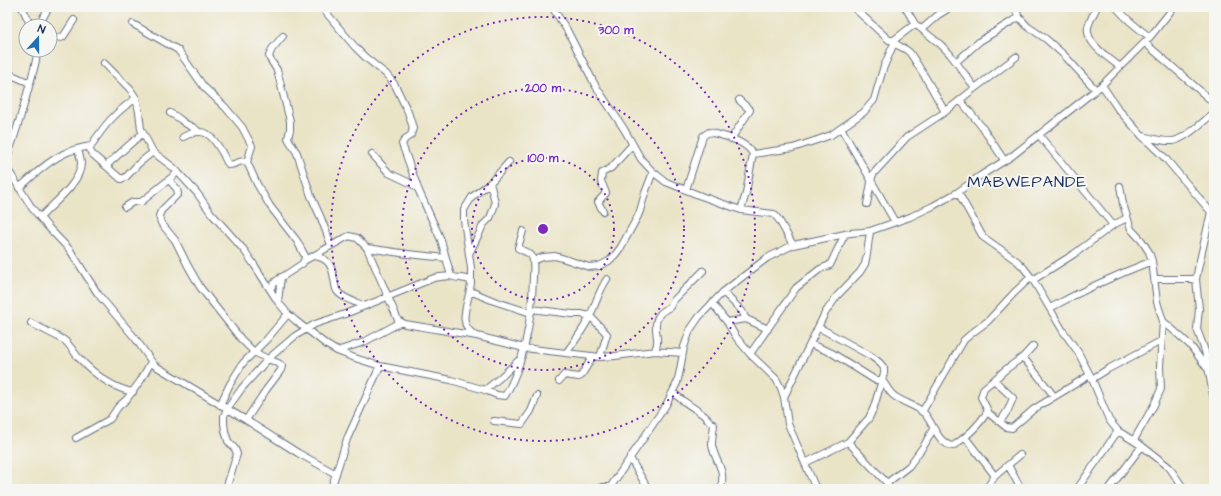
<svg xmlns="http://www.w3.org/2000/svg" width="1221" height="496" font-family="'Architects Daughter',sans-serif">
  <style>
    .lines { fill: none; stroke-linecap: round; stroke-linejoin: round }
    .minor-casing { stroke: #636e83; stroke-width: 8 }
    .minor { stroke: #fff; stroke-width: 6 }
    .ring { fill: none; stroke: #7b2cbf; stroke-width: 2; stroke-dasharray: 2 4 }
    .labels { text-anchor: middle; stroke-width: 4; stroke-linejoin: round; paint-order: stroke }
    .quarter-label { font-size: 16px; letter-spacing: 1px; fill: #1b2f5e; stroke: #f6f6f2 }
    .centre { fill: #7b2cbf; stroke: #f6f6f2; stroke-width: 2 }
    .ring-label { font-size: 12px; text-anchor: middle; font-weight: bold; fill: #7b2cbf; stroke: #f6f6f2; stroke-width: 4; stroke-linejoin: round; paint-order: stroke }
  </style>
  <rect width="100%" height="100%" fill="#f6f6f2"/>
  <filter id="ink" filterUnits="userSpaceOnUse"><feTurbulence type="fractalNoise" baseFrequency=".025" numOctaves="2"/><feDisplacementMap in="SourceGraphic" scale="8" xChannelSelector="R" yChannelSelector="G"/><feConvolveMatrix kernelMatrix="1 2 1 2 8 2 1 2 1" color-interpolation-filters="sRGB"/></filter>
  <filter id="wash" filterUnits="userSpaceOnUse"><feTurbulence type="fractalNoise" baseFrequency=".012" numOctaves="4" result="noise"/><feDisplacementMap in="SourceGraphic" scale="16" xChannelSelector="R" yChannelSelector="G"/><feGaussianBlur stdDeviation="0.9" result="paint"/><feColorMatrix in="noise" values="0 0 0 0 0 0 0 0 0 0 0 0 0 0 0 0 0 1.4 0 .05"/><feComposite in="paint" operator="in"/></filter>
  <g filter="url(#wash)">
    <rect width="100%" height="100%" fill="#eae4c7"/>
  </g>
  <g filter="url(#ink)">
    <g class="lines">
      <g class="minor-casing">
        <path id="minor" d="M22,7L31,26
          M552,7L567,30L595,85L624,129L641,159L653,172L666,182L701,196L741,210L774,214L779,220L793,245
          M853,7L889,40H894L915,24
          M905,7L915,24L940,44L950,54L975,88
          M1014,7L1019,17L1027,26L1046,39L1064,55L1096,90
          M1097,7C1094,13 1090,20 1088,27C1085,43 1109,58 1120,67
          M1116,7C1126,19 1137,28 1150,37
          M324,10L355,47L365,57L386,74L395,85L408,112L413,128L411,135L405,139L402,144L419,191L441,240L451,276C457,279 465,277 471,281C471,300 454,323 475,335
          M133,24L178,50L204,87L225,107L242,127L252,146L247,162L257,184L270,206L297,241L305,256L304,261L302,264L276,281L270,289
          M38,26L49,7
          M922,29L938,15L951,7
          M50,35L61,38L63,37L74,20
          M283,36L272,49L269,56L270,59L277,70L290,121V130L288,138L289,140L297,153L311,196L321,218L331,245
          M893,41C897,47 905,47 910,53C923,72 934,92 945,112
          M1144,42L1214,103
          M956,62L980,41L1019,17
          M104,63L130,89L136,98L139,112L141,129L153,152L174,168L197,193L211,213L244,250L255,266L278,302L288,314L296,321L327,345L337,351L355,358L380,366L451,380L485,390L497,395L505,396C526,360 532,318 533,277C533,271 535,261 531,255C528,252 522,251 518,248L523,231
          M7,73L30,83
          M1102,85L1118,109L1142,136L1165,158L1211,212L1214,218
          M136,98C115,113 105,124 91,146L90,149L91,153L121,179L126,177L138,164L153,152
          M960,100L982,127L1004,160
          M170,113C176,116 176,116 181,120C185,125 193,126 198,131
          M841,128L895,222
          M1039,135L1113,225
          M1142,136C1151,138 1163,142 1173,141C1186,139 1203,121 1214,113
          M183,137C205,125 212,135 223,154C225,158 226,162 229,165C236,165 240,159 247,162
          M731,139L750,110L739,100
          M372,154L389,173L412,184L418,189
          M753,154L793,148L817,140L831,135L841,128L864,112L874,100L883,69L894,43
          M7,158C16,133 23,109 30,83C33,72 37,62 37,50
          M106,166L129,145L142,134
          M7,168L32,208L48,227L70,250L98,294L135,338L154,365L246,420L298,453L336,474
          M169,180L177,189L178,194L161,211L159,216L161,223L175,240L188,266L200,287L241,339L254,352L268,359L278,363L282,366L281,370L266,390L246,420
          M1120,186L1123,204L1131,229L1142,241L1149,252L1152,261L1157,302L1163,321L1190,345L1207,368
          M19,188C35,174 50,159 70,151C77,149 84,147 91,146
          M686,190L703,136L709,132C723,136 745,140 753,154L746,193L741,210
          M958,192L983,237L1017,261L1024,268L1033,280L1063,331L1078,352L1092,379L1109,420L1118,431L1142,446L1169,467L1184,489
          M867,204L872,177L874,173L907,137L945,112L975,88L1016,57
          M125,207L133,202H141L145,199L178,172
          M603,211L598,202L606,193L601,181L602,173L611,168L632,145
          M1211,212L1198,269L1196,279L1199,309L1197,329L1205,351L1214,400
          M40,218C52,204 80,184 81,164C81,159 79,154 78,149
          M367,248L408,254L446,258
          M469,254L480,232L483,225L490,218L493,210L495,204L494,198L490,183
          M314,256C328,258 332,265 334,279C335,283 335,288 337,291C343,299 356,302 365,306
          M304,261L345,238L349,236L357,238L367,248L398,320L405,324L477,336L524,348L566,353L600,357L615,356L655,351L683,353
          M533,261L543,257L555,256L565,259L589,267L599,266L609,261L615,255L621,247L638,216L640,211L645,193L653,172
          M1154,279H1196
          M1033,280L1074,254L1113,225L1127,218
          M471,281V268L464,220V210L472,197L490,183L509,162
          M470,291L494,301L531,313
          M723,292L742,311L746,319L768,329
          M278,302L281,277
          M712,303L727,322L736,337L750,354L776,379L781,388L784,397L788,424L816,489
          M1050,308C1083,290 1116,275 1152,261
          M531,309L572,314H581L590,316L607,334L600,357
          M727,322L746,319
          M31,323L64,340C70,345 73,351 78,357C93,373 111,388 133,392
          M810,344L832,353L875,380H882C886,385 889,392 893,395C901,402 915,405 923,412C933,421 937,444 953,446C967,437 979,425 988,411L981,397L984,388L994,380L1005,370L1023,357L1033,346
          M337,351L364,342L401,322
          M655,351C656,347 658,343 657,339C657,336 656,332 656,329C655,317 660,312 670,307L673,301L703,271
          M566,353C575,341 584,329 590,316C596,303 599,291 607,279
          M750,354L796,288L820,269L830,265L845,234
          M1023,357L1054,396
          M1092,379L1108,369L1161,341
          M994,380L1013,398L1008,410L1000,422
          M559,381L564,375L579,377L581,376L593,356
          M485,390L502,376L518,361
          M673,392C681,401 692,406 702,414C707,417 709,422 714,425C713,432 712,439 712,445C715,463 726,467 721,489
          M784,397L825,313L837,296L860,272L865,264L867,254L870,231
          M220,405L230,384L243,363L267,339L288,314
          M922,412L964,340L972,333L988,321L1014,293L1031,277
          M987,412L1006,427L1012,428L1034,409L1090,375
          M494,421L522,424L531,411L537,396
          M965,437L995,476
          M76,438L110,419L118,407L127,399L141,380L151,362
          M1134,440L1154,405L1161,389L1160,366L1163,321
          M848,442L887,483L890,489
          M630,458L648,489
          M805,463L848,442L869,418L874,407L884,373V368L880,363L871,356L818,327
          M1008,465L1021,489
          M887,483L909,466L925,444L933,429
          M226,489L237,454L235,449L228,441L225,431L224,423V416L227,409L242,388L268,359L295,336L315,324L345,314L434,278L440,277L451,276
          M331,489L347,439L380,366
          M597,489L602,487H610
          M609,489L666,405L677,383L680,370L684,347L690,330L699,317L723,292L767,258L793,245L850,233L862,232L870,231L910,217L933,206L958,192L980,176L1012,156L1102,85L1150,37L1174,7
          M986,489L995,476L1020,455
          M1077,489L1118,431
          M1109,489L1142,446"/>
      </g>
      <use href="#minor" class="minor"/>
    </g>
  </g>
  <g class="ring">
    <circle cx="543" cy="229" r="71"/>
    <circle cx="543" cy="229" r="141"/>
    <circle cx="543" cy="229" r="212"/>
  </g>
  <g class="labels">
    <g class="quarter-label">
      <text x="1027" y="187">MABWEPANDE</text>
    </g>
  </g>
  <circle cx="543" cy="229" r="6" class="centre"/>
  <g class="ring-label">
    <text x="616" y="34">300 m</text>
    <text x="543" y="92">200 m</text>
    <text x="543" y="162">100 m</text>
  </g>
  <rect width="1221" height="496" fill="none" stroke="#f6f6f2" stroke-width="24"/>
  <g transform="translate(38 38) rotate(21)"><circle r="19" fill="#f6f6f2" stroke="#9ea6b7"/>
  <path d="M0-3L7 15L0 10L-7 15Z" fill="#1f6fb2"/>
  <text y="-6" font-size="11" font-weight="bold" text-anchor="middle" fill="#1b2f5e">N</text>
  </g>
</svg>
